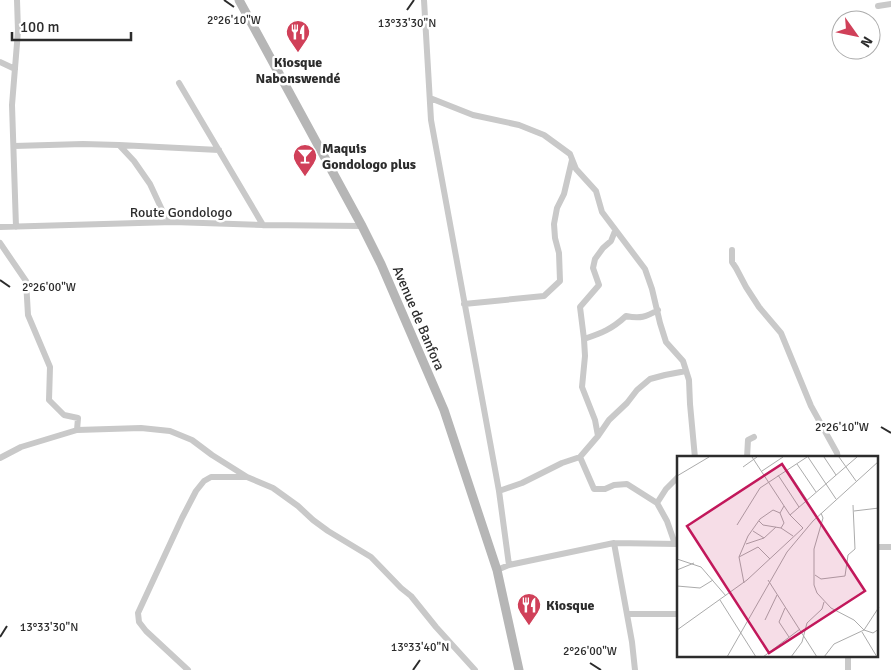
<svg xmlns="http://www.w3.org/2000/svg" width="891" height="670" font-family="Signika,sans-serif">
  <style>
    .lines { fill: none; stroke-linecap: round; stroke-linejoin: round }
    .minor { stroke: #c9c9c9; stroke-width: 6 }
    .secondary { stroke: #b6b6b6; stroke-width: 9 }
    .ticks { fill: none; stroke: #2c2c2c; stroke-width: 2 }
    .labels { text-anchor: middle; stroke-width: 5; stroke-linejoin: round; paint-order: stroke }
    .poi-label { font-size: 14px; font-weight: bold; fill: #2c2c2c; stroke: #fff; text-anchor: start }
    .street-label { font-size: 14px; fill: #2c2c2c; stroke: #fff }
    .inset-road { fill: none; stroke: #ababab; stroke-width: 1 }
    .view { fill: #c2185b; fill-opacity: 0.15; stroke: #c2185b; stroke-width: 2.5 }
    .inset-edge { fill: none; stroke: #2c2c2c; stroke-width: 2.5 }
    .ticks-label { font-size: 12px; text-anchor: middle; fill: #2c2c2c; stroke: #fff; stroke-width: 5; stroke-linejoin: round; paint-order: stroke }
  </style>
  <rect width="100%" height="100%" fill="#fff"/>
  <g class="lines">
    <path class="minor" d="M424,0L431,120L499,491L509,565
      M878,6L891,4
      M0,62L15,69
      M179,83L263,225
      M430,98L473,115L519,125L544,135L570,154L576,169L596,191L602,212L645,269L652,289L660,323L666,342L683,361L689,380L690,404L695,458
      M119,145L219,150
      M14,146L83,144L119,145L134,161L150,184L163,212L173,222
      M0,227L173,222L263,225L362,226
      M16,227L12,105L18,31L17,0
      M0,243L26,281L28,315L50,367L49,400L64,415L78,418L77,430
      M732,250V262L736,268L746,287L759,307L781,333L811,406L837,453L838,458
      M464,304L544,296L560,281L559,253L555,238L554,224L557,208L564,194L572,160
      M584,339L580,307L599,285L593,268L595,259L603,248L611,241L615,231
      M598,436L595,420L582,387L585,356L584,339C602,333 612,329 626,316C640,319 646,317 658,310
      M580,457L594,489H605L614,485L627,484L657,503
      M0,458L21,447L77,430L141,428L170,431L192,440L212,455L247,477L273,488L298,506L313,520L328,531L371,557L401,588L411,596L436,627L475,670
      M747,458L748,440L754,437
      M499,491L522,483L562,463L580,457L598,436L609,420L627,403L637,390L650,379L665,375L686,371
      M614,543L632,642L635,670
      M675,544L667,521L657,503L666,489L678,477
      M877,547H891
      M497,570L509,565L614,543L678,544
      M627,614H678
      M188,670L146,631L139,622L138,613L182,518L196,491L204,481L211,477H246
      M848,670V656"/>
    <path class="secondary" d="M239,0L362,226L381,264L444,410L497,570L519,670"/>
  </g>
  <path class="ticks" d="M224,0L234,7M407,10L414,0M0,280L10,287M881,427L891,433M0,637L7,626M590,663L601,670M413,670L420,660"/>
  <defs>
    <g id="restaurant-pin" transform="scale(1.25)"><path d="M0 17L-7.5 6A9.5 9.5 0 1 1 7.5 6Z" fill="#d04059" stroke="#fff"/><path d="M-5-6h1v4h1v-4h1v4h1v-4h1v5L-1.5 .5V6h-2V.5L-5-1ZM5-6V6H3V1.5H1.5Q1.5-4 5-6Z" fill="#fff"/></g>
    <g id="bar-pin" transform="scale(1.25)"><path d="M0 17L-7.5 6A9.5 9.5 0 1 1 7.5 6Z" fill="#d04059" stroke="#fff"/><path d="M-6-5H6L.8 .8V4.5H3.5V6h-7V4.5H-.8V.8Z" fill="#fff"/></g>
  </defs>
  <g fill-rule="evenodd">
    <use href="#restaurant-pin" x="298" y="32"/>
    <use href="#bar-pin" x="305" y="156"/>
    <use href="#restaurant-pin" x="529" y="605"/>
  </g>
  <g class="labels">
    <g class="poi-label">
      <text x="298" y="67" text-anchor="middle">Kiosque<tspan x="298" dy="16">Nabonswendé</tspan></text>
      <text x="322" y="153">Maquis<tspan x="322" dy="16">Gondologo plus</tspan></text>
      <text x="546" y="610">Kiosque</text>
    </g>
    <g class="street-label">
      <text x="181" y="217">Route Gondologo</text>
      <text transform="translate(419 318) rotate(67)" y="5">Avenue de Banfora</text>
    </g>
  </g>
  <g transform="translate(677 456)">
    <rect width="201" height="201" fill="#fff"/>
    <path class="inset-road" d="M75,1L113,59L126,72M131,1L159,43M147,1L159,19M162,1L179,25M120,8L139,36M66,11L80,1M110,14L130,44M85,15L106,1M101,19L122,51M0,20L32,1M177,55L202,52M103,57L107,67L104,72M144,57L146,62L137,93V129L140,137L154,152L177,164L187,174L202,151M113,59L180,1M82,65L86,69L104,72L116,80M60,69L83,32L130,1M76,75L87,82L99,71M69,88L87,82M62,101L81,91L93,103M0,103L24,111L49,140M0,114L17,107M138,119L144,123L168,120L171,99L178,93L176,49M91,124L140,201M67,127L62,101L71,80L83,63L96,54L103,57L107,50M0,130L23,132L36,124M43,144L79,201M108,152L102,166L112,181M88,164L100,139M0,174L70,124L126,72M185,176L200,201M50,201L110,96L136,65L202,5M86,201L123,173M114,201L125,186L130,167L145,153L147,146M147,201L157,188L187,174L196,177L202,173"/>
    <path class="view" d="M105,8L188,135L92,197L10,70Z"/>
    <rect width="201" height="201" class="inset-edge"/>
  </g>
  <g class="ticks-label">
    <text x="234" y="24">2°26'10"W</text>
    <text x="407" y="27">13°33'30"N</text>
    <text x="49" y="291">2°26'00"W</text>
    <text x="842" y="431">2°26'10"W</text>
    <text x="49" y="631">13°33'30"N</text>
    <text x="420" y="651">13°33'40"N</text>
    <text x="590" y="655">2°26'00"W</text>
  </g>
  <g transform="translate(856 35) rotate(123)"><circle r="24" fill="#ffffff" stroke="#ababab"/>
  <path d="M0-4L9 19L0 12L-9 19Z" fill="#d04059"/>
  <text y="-8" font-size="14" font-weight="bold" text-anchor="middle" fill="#2c2c2c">N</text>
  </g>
  <path d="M12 32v8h119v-8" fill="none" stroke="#2c2c2c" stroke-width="2.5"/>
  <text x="20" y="32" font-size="15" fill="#2c2c2c" stroke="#ffffff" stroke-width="4" paint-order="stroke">100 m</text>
</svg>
